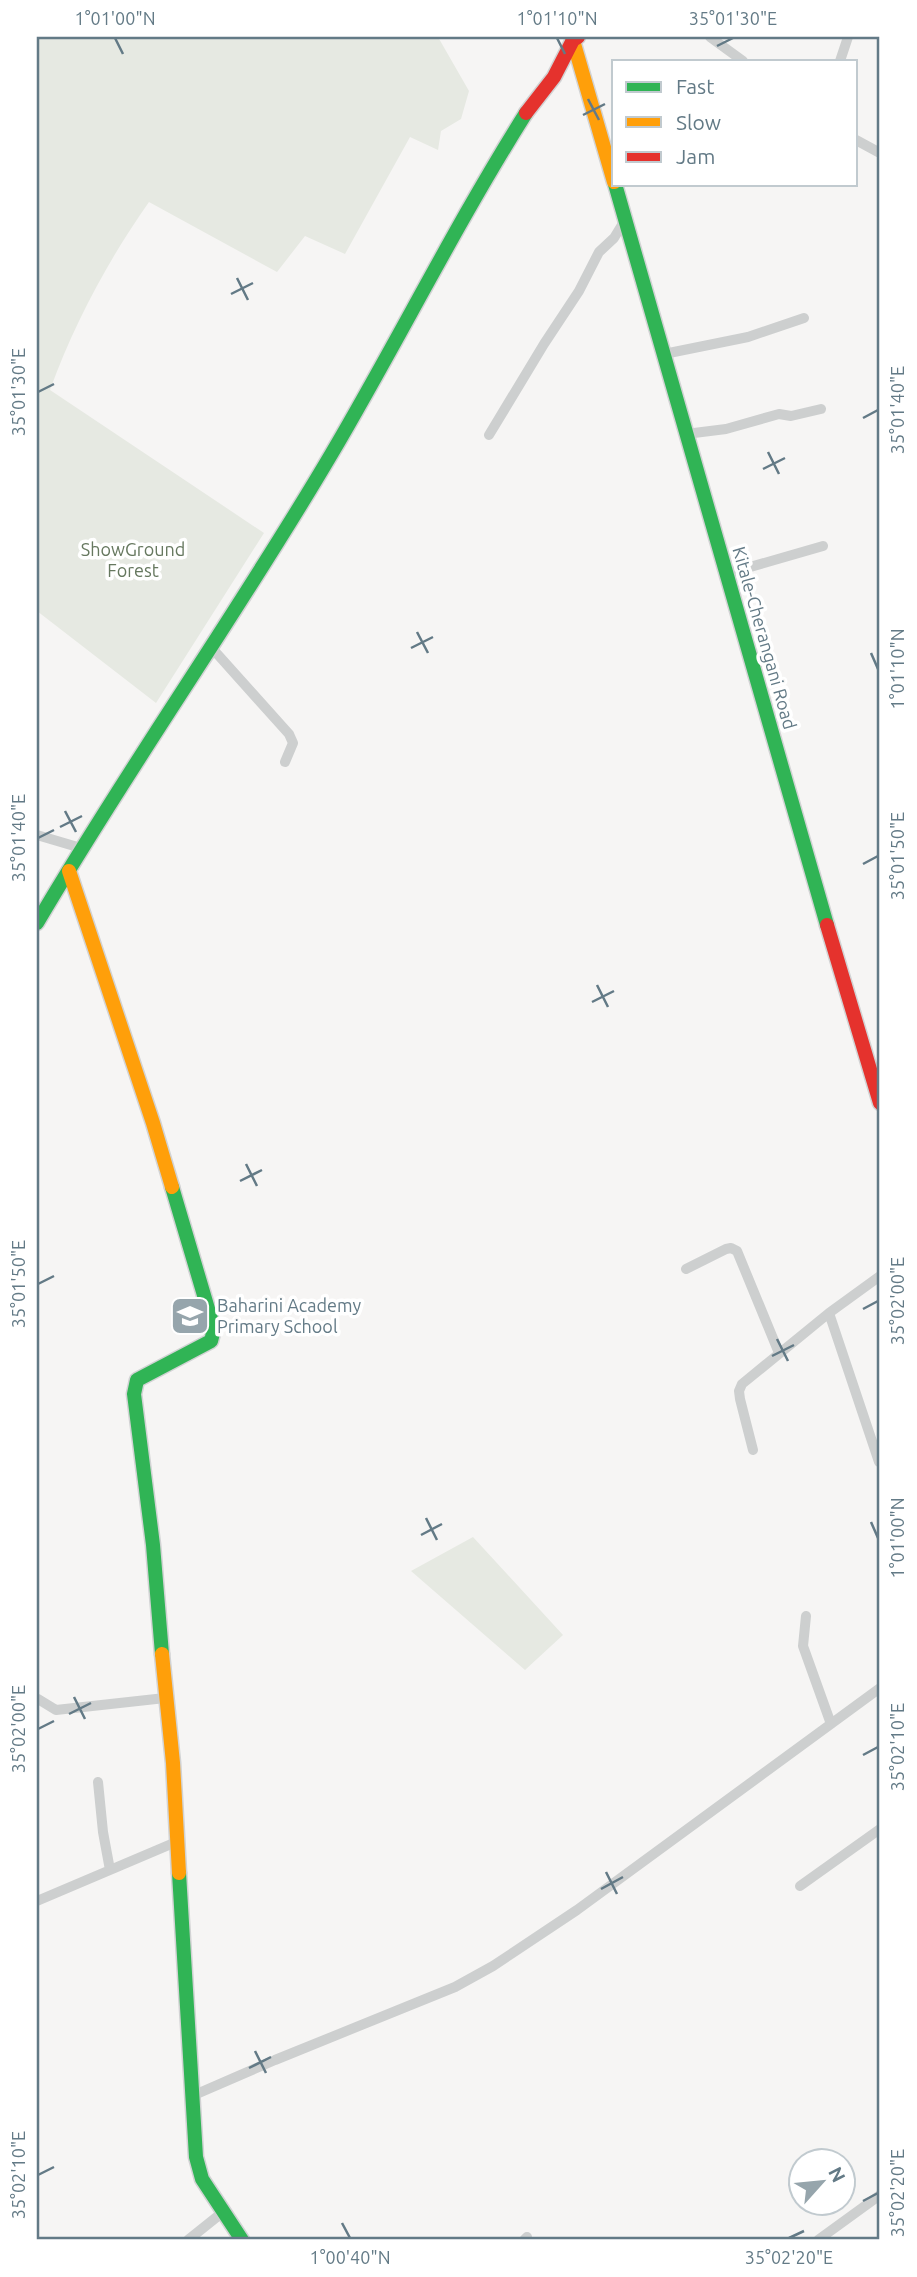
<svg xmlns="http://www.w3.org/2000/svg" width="917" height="2277" font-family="Ubuntu,sans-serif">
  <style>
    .green { fill: #e6e9e2 }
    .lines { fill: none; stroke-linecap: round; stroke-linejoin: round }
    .fast-casing { stroke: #d2d3d4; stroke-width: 17 }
    .slow-casing { stroke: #d2d3d4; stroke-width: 17 }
    .jam-casing { stroke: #d2d3d4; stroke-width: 17 }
    .street { stroke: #cdcfcf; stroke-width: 10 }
    .fast { stroke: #30b455; stroke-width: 14 }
    .slow { stroke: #ff9f0a; stroke-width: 14 }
    .jam { stroke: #e5322d; stroke-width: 14 }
    .ticks { fill: none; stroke: #637a86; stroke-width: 2.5 }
    .labels { text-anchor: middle; stroke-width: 7; stroke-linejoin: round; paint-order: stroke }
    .park-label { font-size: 18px; fill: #66785f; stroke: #fff }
    .street-label { font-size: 18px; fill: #637a86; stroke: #fff }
    .poi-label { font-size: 18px; fill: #637a86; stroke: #fff; text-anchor: start }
    .neatline { fill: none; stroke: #637a86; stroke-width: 2.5 }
    .ticks-label { font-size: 18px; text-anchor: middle; fill: #637a86 }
  </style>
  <rect width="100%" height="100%" fill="#f6f5f4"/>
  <path class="green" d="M37,37H438L469,91L461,119L441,131L438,150L410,137L345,254L305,236L277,272L149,202C108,260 74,324 50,390L264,533L156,703L37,611Z
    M473,1537L563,1635L525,1670L411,1571Z"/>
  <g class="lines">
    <g class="fast-casing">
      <path id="fast" d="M615,184L827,925
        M37,923C131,763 238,613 332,453C398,341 456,224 526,113
        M162,1654L153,1545L134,1394L137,1380L211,1341L214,1329L172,1187
        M179,1873L196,2157L202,2179L242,2240"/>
    </g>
    <g class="slow-casing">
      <path id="slow" d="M572,37L614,182
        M69,871L153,1123L172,1187
        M162,1654L173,1763L179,1873"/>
    </g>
    <g class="jam-casing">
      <path id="jam" d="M526,113L554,77L573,40L578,37
        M827,925L880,1103"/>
    </g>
    <path class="street" d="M710,37L743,61
      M840,61L848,37
      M856,140L880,153
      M664,354L748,337L804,318
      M686,434L726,429L779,414L791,416L821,409
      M489,435L544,344L579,291L599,252L614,238L625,220
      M726,574L823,546
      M211,647L289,734L293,743L285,762
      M37,835L81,848
      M686,1269L726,1249L731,1248L737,1251L779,1353
      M829,1313L879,1462
      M753,1450L740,1399L739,1391L742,1384L829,1313L880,1276
      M806,1616L803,1646L831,1724
      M38,1699L56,1710L165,1698
      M98,1782L103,1832L110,1870
      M800,1886L880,1829
      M37,1901L176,1842
      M192,2096L275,2060L455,1987L493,1966L577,1910L880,1688
      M188,2240L223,2212
      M524,2240L527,2237
      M818,2240L880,2195"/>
    <use href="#fast" class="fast"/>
    <use href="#slow" class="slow"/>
    <use href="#jam" class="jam"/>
  </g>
  <path class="ticks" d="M115,38L123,54M557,38L565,54M717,46L733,38M588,99L599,120M583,115L605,104M237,278L248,300M231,294L253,283M38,392L54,384M863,418L878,410M768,452L779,474M763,469L785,458M417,632L428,653M411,648L433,637M871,653L878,669M65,811L76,832M60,827L82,816M38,838L54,830M863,864L878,856M597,985L608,1007M592,1002L614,991M246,1164L257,1186M240,1181L262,1170M38,1284L54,1276M863,1309L878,1301M777,1339L788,1361M772,1356L794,1345M426,1518L437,1540M871,1522L878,1538M421,1535L442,1524M74,1697L85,1719M69,1714L91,1703M38,1729L54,1721M863,1755L878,1747M606,1872L617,1894M601,1889L623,1877M255,2051L266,2073M249,2068L271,2057M38,2175L54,2167M863,2201L878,2193M342,2223L350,2238M789,2238L804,2231"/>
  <defs>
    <g id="school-square" transform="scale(2.0125)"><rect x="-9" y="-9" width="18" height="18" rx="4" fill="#96a5ac" stroke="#fff"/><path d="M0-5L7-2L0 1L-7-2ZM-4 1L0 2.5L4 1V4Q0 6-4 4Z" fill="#fff"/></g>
  </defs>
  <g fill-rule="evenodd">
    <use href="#school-square" x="190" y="1316"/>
  </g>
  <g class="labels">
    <g class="park-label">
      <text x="133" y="556">ShowGround<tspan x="133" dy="21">Forest</tspan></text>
    </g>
    <g class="street-label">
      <text transform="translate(764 638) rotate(74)" y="6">Kitale-Cherangani Road</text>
    </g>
    <g class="poi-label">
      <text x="217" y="1312">Baharini Academy<tspan x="217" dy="21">Primary School</tspan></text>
    </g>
  </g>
  <rect width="917" height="2277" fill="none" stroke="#ffffff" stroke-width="77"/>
  <rect x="612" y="60" width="245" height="126" fill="#ffffff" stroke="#c1cacf" stroke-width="2"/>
  <rect x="626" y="82" width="35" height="10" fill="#30b455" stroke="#c1cacf" stroke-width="2"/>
  <text x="676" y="94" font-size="21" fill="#637a86">Fast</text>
  <rect x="626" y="117" width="35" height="10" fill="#ff9f0a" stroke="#c1cacf" stroke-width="2"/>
  <text x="676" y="130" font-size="21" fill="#637a86">Slow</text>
  <rect x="626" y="152" width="35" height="10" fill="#e5322d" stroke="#c1cacf" stroke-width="2"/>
  <text x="676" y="164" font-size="21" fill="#637a86">Jam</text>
  <g transform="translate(822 2182) rotate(63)"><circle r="33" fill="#ffffff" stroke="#c1cacf" stroke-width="2"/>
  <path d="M0-5L12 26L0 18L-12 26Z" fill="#96a5ac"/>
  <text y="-10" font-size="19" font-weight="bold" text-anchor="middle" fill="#637a86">N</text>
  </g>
  <rect x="38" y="38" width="840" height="2200" class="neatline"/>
  <g class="ticks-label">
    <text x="115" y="25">1°01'00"N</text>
    <text x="557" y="25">1°01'10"N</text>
    <text x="733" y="25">35°01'30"E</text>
    <text transform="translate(19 392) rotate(-90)" y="6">35°01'30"E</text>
    <text transform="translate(898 410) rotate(-90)" y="6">35°01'40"E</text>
    <text transform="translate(898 669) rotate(-90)" y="6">1°01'10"N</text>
    <text transform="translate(19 838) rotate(-90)" y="6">35°01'40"E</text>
    <text transform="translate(898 856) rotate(-90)" y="6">35°01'50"E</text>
    <text transform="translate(19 1284) rotate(-90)" y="6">35°01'50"E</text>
    <text transform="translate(898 1301) rotate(-90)" y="6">35°02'00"E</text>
    <text transform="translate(898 1538) rotate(-90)" y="6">1°01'00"N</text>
    <text transform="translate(19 1729) rotate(-90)" y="6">35°02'00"E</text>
    <text transform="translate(898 1747) rotate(-90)" y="6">35°02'10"E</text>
    <text transform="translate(19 2175) rotate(-90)" y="6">35°02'10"E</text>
    <text transform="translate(898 2193) rotate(-90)" y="6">35°02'20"E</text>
    <text x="350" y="2264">1°00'40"N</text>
    <text x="789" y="2264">35°02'20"E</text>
  </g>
</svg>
